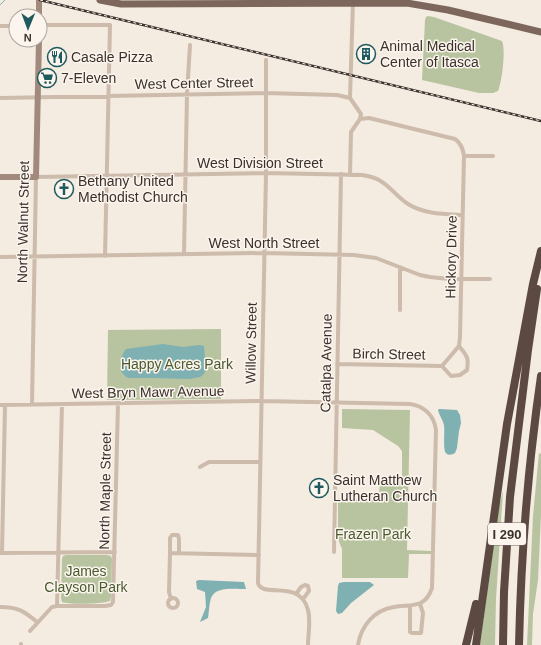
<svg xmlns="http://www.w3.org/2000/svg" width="541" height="645" font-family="Helvetica,sans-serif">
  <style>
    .green { fill: #b8c4a0 }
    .water { fill: #7fb0b2 }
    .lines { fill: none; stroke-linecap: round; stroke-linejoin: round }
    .stream { stroke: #7fb0b2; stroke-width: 1 }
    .street { stroke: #cdbbac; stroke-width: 4 }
    .secondary { stroke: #a18a7d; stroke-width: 6 }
    .primary { stroke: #7d675c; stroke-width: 7 }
    .highway { stroke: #5c4a42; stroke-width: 8 }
    .rail-casing { stroke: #3b302b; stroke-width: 2.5 }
    .rail { stroke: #fbf5ee; stroke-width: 1; stroke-dasharray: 3; stroke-linecap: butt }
    .labels { text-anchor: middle; stroke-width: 3; stroke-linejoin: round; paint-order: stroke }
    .shield { fill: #fbf5ee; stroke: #756b66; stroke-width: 1 }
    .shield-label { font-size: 13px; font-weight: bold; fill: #3b302b }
    .poi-label { font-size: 14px; fill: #3b302b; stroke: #fbf5ee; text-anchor: start }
    .street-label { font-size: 14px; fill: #3b302b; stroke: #fbf5ee }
    .park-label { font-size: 14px; fill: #4a5a2e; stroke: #fbf5ee }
  </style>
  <rect width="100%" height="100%" fill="#f4ebe1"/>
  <path class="green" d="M428,16L434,17L502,41C506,50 502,81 498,91L493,93H479L422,80L425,20L426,17Z
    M221,329V399L107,400L108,330Z
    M342,409L410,410L407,550L431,551L432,554H409L408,578H342V549L338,539V498L370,499V495L379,496L380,480L402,479V451L398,446L373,430L342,428Z
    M539,453L541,454V515L538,580L533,614L532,645H527L533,516Z
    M503,491L496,599L495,645H480L499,506Z
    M66,555H107L111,556L112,559L111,597L110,601C102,604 69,605 62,602L61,598L62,559L63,556Z"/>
  <path class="water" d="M163,344L183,347L199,345L204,346L206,370L204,374L200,377L190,379L153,378H129C117,374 119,358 126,349Z
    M439,409L457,410L460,415L461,423L459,431L457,448L455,453C451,455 448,456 445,452C443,443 445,434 444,425C443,420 439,415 438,410Z
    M199,580L244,582L246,589C236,589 215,586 211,598C209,604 209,612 208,618L200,622L206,607L205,592L197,589L196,581Z
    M344,582H370L374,585L351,603L342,613L338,614L336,611L338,586L339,583Z"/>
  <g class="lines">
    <path class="stream" d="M0,5L5,0"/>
    <path class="street" d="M40,25H110L105,256
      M0,26H16
      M266,60V173L258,583C262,599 300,578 308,610C311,621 308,634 308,645
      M0,98L266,93L337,95L350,98
      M464,156H493
      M350,175L351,132L360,119L361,114L350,98L353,1
      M184,254L187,94L190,45
      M0,257L264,253L354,255L376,258L420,275L430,277L449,279H490
      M400,310V267
      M337,364L442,366L459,346L460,337L464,156C463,148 461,143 455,139L369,118L360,119
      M442,366L451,376L460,375L467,370C469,357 467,356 459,346
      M32,404L36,177L266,173L362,175C368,176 374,177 379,180C390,186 397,197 408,204C424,214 444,214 462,215
      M0,405L261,401L410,404C424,406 434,415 436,430L432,588C425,609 411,604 394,607C374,610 361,626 358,645
      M200,467L209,462H260
      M334,552L341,174
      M1,553L115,552
      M2,553L5,405
      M170,553V538L172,535H178L179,539V553
      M296,594L301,587L305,585L308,586L309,591L303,599
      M168 603a5 5 0 1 1 10 0a5 5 0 1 1-10 0Z
      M171,599L169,592L170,553L259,555
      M57,606L62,404
      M0,607C18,607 24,611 37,622
      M410,607V632L412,633H421L423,613L420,604
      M30,631L52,607L57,606H105L111,605L113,602L118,403
      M21,645V644"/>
    <path class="secondary" d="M39,16V0
      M0,177H36L39,40"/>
    <path class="primary" d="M100,0L121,4L407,3L448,10L541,32"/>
    <path class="highway" d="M466,645L476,604
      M476,645L507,424L533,284L541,251
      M503,645L504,592L510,497L528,350L537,289
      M519,645C521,555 528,465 541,376"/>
    <g class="rail-casing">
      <path id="rail" d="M40,0L541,121"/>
    </g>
    <use href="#rail" class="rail"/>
  </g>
  <defs>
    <g id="building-ring" transform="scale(1)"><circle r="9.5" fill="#fbf5ee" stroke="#1f5a5e" stroke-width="1.5"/><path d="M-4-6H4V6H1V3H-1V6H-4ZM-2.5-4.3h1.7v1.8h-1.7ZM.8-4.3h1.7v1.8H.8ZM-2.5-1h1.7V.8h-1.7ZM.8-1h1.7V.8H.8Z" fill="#1f5a5e"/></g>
    <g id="restaurant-ring" transform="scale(1)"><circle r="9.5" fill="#fbf5ee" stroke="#1f5a5e" stroke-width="1.5"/><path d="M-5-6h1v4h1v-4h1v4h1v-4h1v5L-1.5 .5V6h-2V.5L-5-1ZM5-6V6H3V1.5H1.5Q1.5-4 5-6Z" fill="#1f5a5e"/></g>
    <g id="supermarket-ring" transform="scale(1)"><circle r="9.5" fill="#fbf5ee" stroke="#1f5a5e" stroke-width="1.5"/><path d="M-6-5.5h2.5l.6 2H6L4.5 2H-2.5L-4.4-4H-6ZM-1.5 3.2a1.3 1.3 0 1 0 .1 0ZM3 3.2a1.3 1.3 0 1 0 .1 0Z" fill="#1f5a5e"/></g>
    <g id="church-ring" transform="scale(1)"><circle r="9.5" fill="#fbf5ee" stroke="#1f5a5e" stroke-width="1.5"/><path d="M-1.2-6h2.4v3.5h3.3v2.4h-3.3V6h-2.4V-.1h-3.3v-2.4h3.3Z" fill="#1f5a5e"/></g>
  </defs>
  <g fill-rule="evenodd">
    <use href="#building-ring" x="366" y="54"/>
    <use href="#restaurant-ring" x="57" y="57"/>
    <use href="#supermarket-ring" x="47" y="78"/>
    <use href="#church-ring" x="64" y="189"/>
    <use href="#church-ring" x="319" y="488"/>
  </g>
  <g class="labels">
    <rect class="shield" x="488" y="523" width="38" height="22" rx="3"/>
    <g class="shield-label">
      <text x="507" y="539">I 290</text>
    </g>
    <g class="poi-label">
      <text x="380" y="51">Animal Medical<tspan x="380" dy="16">Center of Itasca</tspan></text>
      <text x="71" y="62">Casale Pizza</text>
      <text x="61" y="83">7-Eleven</text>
      <text x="78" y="186">Bethany United<tspan x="78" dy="16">Methodist Church</tspan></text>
      <text x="333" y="485">Saint Matthew<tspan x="333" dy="16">Lutheran Church</tspan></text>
    </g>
    <g class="street-label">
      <text transform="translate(194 83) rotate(-1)" y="5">West Center Street</text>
      <text x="260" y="168">West Division Street</text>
      <text transform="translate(23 222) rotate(-89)" y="5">North Walnut Street</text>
      <text x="264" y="248">West North Street</text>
      <text transform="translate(451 257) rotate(-89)" y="5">Hickory Drive</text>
      <text transform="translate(251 343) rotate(-89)" y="5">Willow Street</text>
      <text transform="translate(389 354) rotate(1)" y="5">Birch Street</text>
      <text transform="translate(326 363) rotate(-89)" y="5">Catalpa Avenue</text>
      <text transform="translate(148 392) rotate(-1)" y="5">West Bryn Mawr Avenue</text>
      <text transform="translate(105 491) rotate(-89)" y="5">North Maple Street</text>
    </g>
    <g class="park-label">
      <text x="177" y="369">Happy Acres Park</text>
      <text x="373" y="539">Frazen Park</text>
      <text x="86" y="576">James<tspan x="86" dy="16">Clayson Park</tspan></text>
    </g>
  </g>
  <g transform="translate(28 28) rotate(181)"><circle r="19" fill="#fbf5ee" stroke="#aea6a0"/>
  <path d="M0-3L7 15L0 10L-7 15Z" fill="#1f5a5e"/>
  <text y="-6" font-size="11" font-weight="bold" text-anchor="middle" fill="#3b302b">N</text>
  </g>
</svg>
